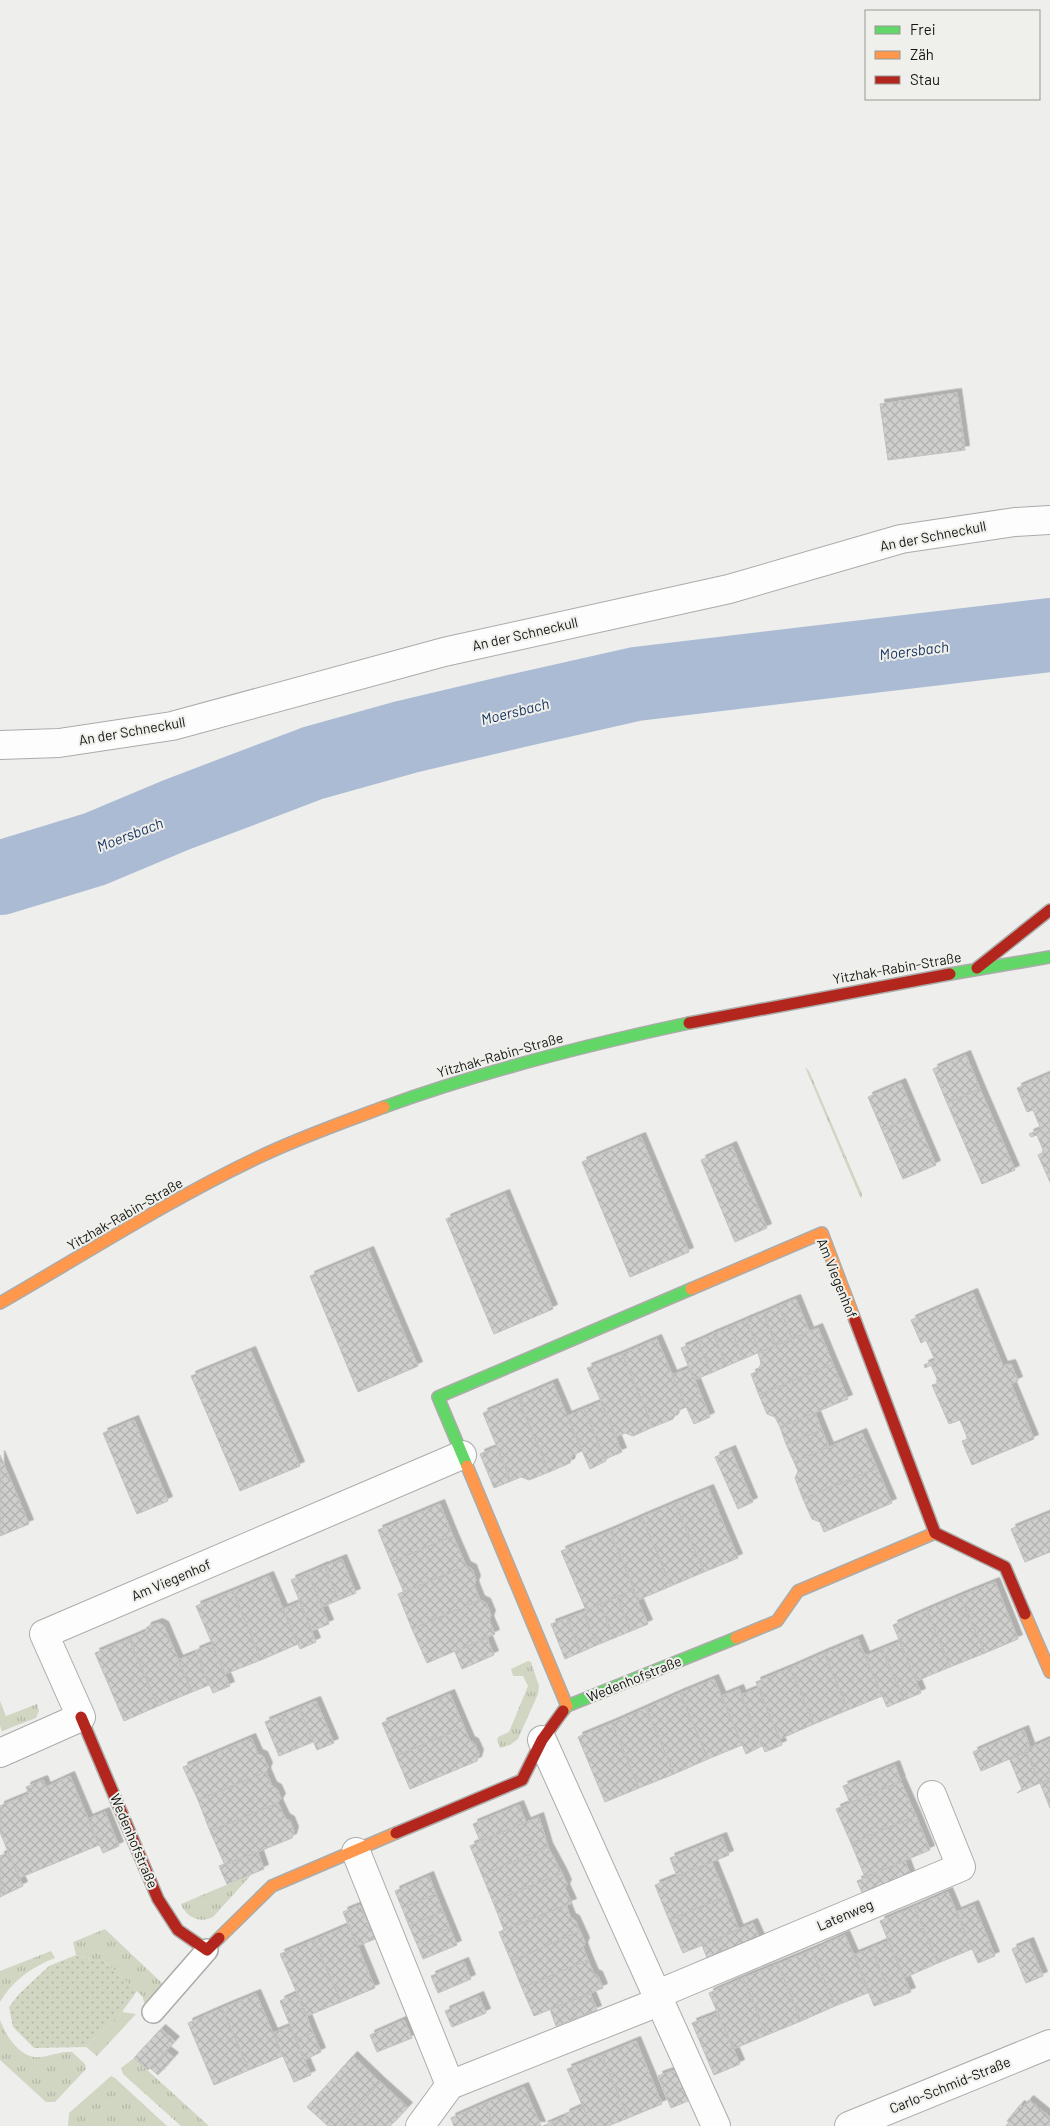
<svg xmlns="http://www.w3.org/2000/svg" width="1050" height="2126" font-family="Barlow,sans-serif">
  <style>
    .grass { fill: url(#grass-tufts) }
    .park { fill: url(#park-dots) }
    .lines { fill: none; stroke-linecap: round; stroke-linejoin: round }
    .river { stroke: #abbbd4; stroke-width: 74 }
    .building { fill: url(#building-cross-hatch); stroke: #c1c1bf; filter: url(#shadow) }
    .lane-casing { stroke: #abacaa; stroke-width: 24 }
    .street-casing { stroke: #abacaa; stroke-width: 30 }
    .fast-casing { stroke: #abacaa; stroke-width: 14 }
    .slow-casing { stroke: #abacaa; stroke-width: 14 }
    .jam-casing { stroke: #abacaa; stroke-width: 14 }
    .lane { stroke: #fcfdfc; stroke-width: 21 }
    .street { stroke: #fcfdfc; stroke-width: 28 }
    .fast { stroke: #63d668; stroke-width: 11 }
    .slow { stroke: #ff974d; stroke-width: 11 }
    .jam { stroke: #b3261e; stroke-width: 11 }
    .labels { text-anchor: middle; stroke-width: 4; stroke-linejoin: round; paint-order: stroke }
    .street-label { font-size: 14px; fill: #141513; stroke: #eff0eb }
    .water-label { font-size: 15px; font-style: italic; fill: #14305f; stroke: #eff0eb }
  </style>
  <defs>
    <pattern id="grass-tufts" width="24" height="20" patternUnits="userSpaceOnUse" patternTransform="scale(1.25)"><rect width="24" height="20" fill="#d1d6c3"/><path d="M3 7l-1-3M5 7V3M7 7l1-3M15 17l-1-3M17 17v-4M19 17l1-3" fill="none" stroke="#b3b7a7"/></pattern>
    <pattern id="park-dots" width="8" height="8" patternUnits="userSpaceOnUse" patternTransform="scale(1.25)"><rect width="8" height="8" fill="#d1d6c3"/><path d="M2 2h.1M6 6h.1" fill="none" stroke="#b3b7a7" stroke-width="1.8" stroke-linecap="round"/></pattern>
    <pattern id="building-cross-hatch" width="8" height="8" patternUnits="userSpaceOnUse" patternTransform="scale(1.25)"><rect width="8" height="8" fill="#cfcfcd"/><path d="M0 0l8 8M0 8l8-8" fill="none" stroke="#b1b1af"/></pattern>
    <filter id="shadow"><feDropShadow dx="4.5" dy="-4.5" stdDeviation="0" flood-color="#0004"/></filter>
  </defs>
  <rect width="100%" height="100%" fill="#eeefec"/>
  <path class="grass" d="M805,1067L809,1071L862,1194L861,1199Z
    M528,1661L531,1662L539,1686L538,1694L518,1739L510,1745L500,1748L497,1740L498,1737L509,1732L528,1686L523,1676H513L511,1669Z
    M0,1701L6,1716L37,1704L39,1711L36,1718L2,1731L0,1726Z
    M252,1874L213,1917C200,1924 186,1917 181,1904Z
    M105,1929L163,1984L145,2004L142,1996L102,1959H90L76,1955L73,1942Z
    M51,1951L55,1958C32,1967 12,1981 0,2002V1971Z
    M122,2012L136,2014L97,2056L86,2047Z
    M0,2020C6,2036 21,2060 41,2057C51,2056 62,2051 72,2052L85,2064L86,2069L55,2102H46L0,2060Z
    M134,2058L209,2126H181L123,2074L121,2068Z
    M111,2076L115,2078L167,2126H68L69,2113Z"/>
  <path class="park" d="M76,1955L90,1959H102L137,1991L122,2012L86,2047L34,2048L13,2027L9,2007L19,1994L49,1966Z"/>
  <g class="lines">
    <path class="river" d="M0,878L95,849L176,815L313,763L406,737L516,711L636,684L1050,635"/>
  </g>
  <path class="building" d="M957,393L965,450L888,460L880,404Z
    M966,1055L980,1089L947,1103L933,1069Z
    M1050,1074V1182L1038,1155L1044,1152L1037,1135L1031,1137L1029,1134L1041,1129L1033,1110L1027,1112L1017,1088Z
    M901,1083L915,1116L882,1130L868,1097Z
    M980,1089L1015,1170L982,1184L947,1103Z
    M915,1116L936,1165L903,1179L882,1130Z
    M641,1137L689,1252L630,1277L582,1162Z
    M732,1146L767,1228L735,1242L701,1160Z
    M505,1194L553,1309L494,1334L446,1219Z
    M369,1251L418,1366L358,1392L310,1276Z
    M973,1293L1003,1366L1011,1364L1018,1381L1011,1384L1034,1439L972,1465L962,1441L968,1439L960,1420L949,1424L932,1385L939,1383L931,1365L925,1368L924,1365L935,1360L926,1340L921,1343L911,1320Z
    M796,1299L809,1331L792,1339L779,1306Z
    M779,1306L792,1339L776,1345L763,1313Z
    M763,1313L776,1345L760,1352L746,1320Z
    M746,1320L760,1352L743,1359L730,1327Z
    M730,1327L743,1359L727,1366L713,1334Z
    M818,1328L833,1364L759,1395L751,1374L758,1371L761,1363L758,1353Z
    M713,1334L727,1366L711,1373L698,1341Z
    M657,1339L686,1407L677,1411L673,1419L653,1427L622,1354Z
    M698,1341L711,1373L694,1380L681,1348Z
    M251,1351L300,1466L240,1491L191,1376Z
    M622,1354L653,1427L633,1436L625,1433L616,1437L587,1368Z
    M833,1364L848,1399L780,1427L775,1417L767,1414L759,1395Z
    M690,1368L710,1417L694,1424L672,1375Z
    M553,1383L582,1451L572,1455L570,1463L549,1472L518,1398Z
    M518,1398L549,1472L529,1480L521,1477L511,1481L483,1413Z
    M601,1402L622,1452L605,1459L584,1409Z
    M584,1409L606,1461L590,1469L567,1416Z
    M815,1413L822,1430L786,1444L780,1427Z
    M134,1420L168,1501L137,1514L103,1433Z
    M822,1430L829,1447L794,1462L786,1444Z
    M862,1433L877,1468L803,1499L795,1478L798,1471L794,1462Z
    M497,1447L511,1481L494,1488L480,1454Z
    M731,1450L753,1502L738,1509L715,1457Z
    M0,1455L29,1524L0,1536Z
    M877,1468L892,1503L824,1532L820,1522L812,1519L803,1499Z
    M709,1489L738,1558L704,1572L675,1503Z
    M675,1503L704,1572L671,1586L642,1517Z
    M440,1504L453,1536L391,1562L378,1530Z
    M1050,1513V1552L1025,1562L1011,1529Z
    M642,1517L671,1586L638,1600L610,1531Z
    M610,1531L634,1590L586,1610L561,1551Z
    M453,1536L466,1566L404,1592L391,1562Z
    M342,1559L356,1593L339,1600L325,1566Z
    M324,1566L339,1600L322,1607L308,1573Z
    M466,1566L472,1569L476,1580L474,1585L480,1600L412,1629L398,1594Z
    M308,1573L329,1624L312,1631L291,1580Z
    M269,1576L298,1644L261,1660L233,1591Z
    M995,1582L1018,1639L985,1653L960,1596Z
    M633,1590L648,1624L631,1631L617,1597Z
    M233,1591L261,1660L225,1674L196,1606Z
    M960,1596L985,1653L950,1667L927,1610Z
    M617,1597L631,1631L614,1638L600,1604Z
    M480,1600L486,1603L491,1615L489,1620L495,1634L427,1663L412,1629Z
    M300,1602L316,1642L300,1649L283,1609Z
    M600,1604L614,1638L597,1645L583,1612Z
    M927,1610L950,1667L916,1681L893,1625Z
    M583,1612L597,1645L581,1652L567,1618Z
    M567,1618L581,1652L565,1659L551,1624Z
    M158,1623L164,1626L192,1692L158,1706L129,1639L145,1632L147,1627Z
    M487,1638L494,1655L462,1669L455,1652Z
    M129,1639L158,1706L124,1721L95,1653Z
    M858,1639L882,1696L848,1710L824,1653Z
    M900,1642L921,1693L904,1700L882,1649Z
    M212,1644L230,1686L213,1693L195,1651Z
    M882,1649L904,1700L887,1707L865,1656Z
    M196,1653L209,1685L192,1692L178,1660Z
    M824,1653L848,1710L814,1724L790,1668Z
    M790,1668L814,1724L780,1739L756,1682Z
    M714,1679L742,1745L708,1759L680,1693Z
    M758,1688L782,1745L765,1752L741,1695Z
    M739,1689L762,1746L746,1754L722,1696Z
    M680,1693L708,1759L674,1774L646,1708Z
    M450,1694L464,1727L396,1756L382,1723Z
    M316,1701L334,1743L317,1750L299,1708Z
    M299,1708L313,1742L296,1749L282,1715Z
    M646,1708L674,1774L639,1788L612,1723Z
    M282,1715L296,1749L279,1756L265,1722Z
    M612,1723L639,1788L605,1802L578,1737Z
    M464,1727L470,1741L474,1743L479,1754L477,1761L410,1789L396,1756Z
    M1024,1730L1030,1747L1025,1750L1026,1752L981,1771L973,1752Z
    M251,1738L258,1754L263,1756L268,1767L266,1772L198,1800L183,1767Z
    M1050,1739V1779L1040,1783L1025,1750Z
    M1026,1752L1040,1783L1017,1793L1022,1789L1009,1758Z
    M895,1765L901,1781L850,1803L843,1786Z
    M266,1772L272,1786L277,1789L281,1798L278,1803L210,1831L198,1800Z
    M70,1776L99,1845L19,1878L0,1832V1806L29,1794L26,1787L43,1780L46,1787Z
    M1050,1779V1808L1040,1783Z
    M901,1782L916,1816L851,1843L836,1809Z
    M278,1803L285,1818L290,1821L294,1831L292,1838L225,1865L210,1831Z
    M519,1805L526,1822L480,1841L473,1824Z
    M105,1812L119,1846L103,1853L88,1819Z
    M916,1816L930,1850L865,1877L851,1843Z
    M539,1817L548,1847L482,1875L470,1846Z
    M722,1837L729,1855L677,1876L670,1858Z
    M548,1847L562,1873L493,1902L482,1875Z
    M258,1852L264,1869L227,1884L219,1866Z
    M8,1853L23,1886L6,1894L0,1880V1856Z
    M905,1861L911,1877L864,1897L857,1881Z
    M712,1862L726,1896L669,1920L655,1885Z
    M562,1873L567,1884L565,1888L572,1903L504,1930L493,1902Z
    M429,1876L436,1894L402,1908L395,1891Z
    M0,1880L6,1894L0,1897Z
    M948,1892L972,1949L938,1963L914,1907Z
    M436,1894L443,1911L409,1926L402,1908Z
    M726,1896L739,1930L683,1953L669,1920Z
    M360,1905L375,1939L357,1946L343,1912Z
    M566,1905L571,1918L575,1920L580,1931L511,1961L499,1932Z
    M974,1905L995,1956L978,1963L957,1912Z
    M914,1907L938,1963L904,1978L880,1921Z
    M443,1911L450,1928L416,1942L409,1926Z
    M753,1923L761,1941L709,1963L702,1945Z
    M349,1925L375,1988L341,2002L314,1940Z
    M450,1928L457,1945L423,1959L416,1942Z
    M580,1931L585,1942L583,1947L588,1960L522,1988L511,1961Z
    M845,1935L870,1992L835,2006L812,1950Z
    M314,1940L341,2002L307,2016L280,1954Z
    M888,1941L911,1992L893,1999L871,1948Z
    M1029,1942L1043,1976L1026,1983L1012,1949Z
    M871,1948L893,1999L874,2006L854,1955Z
    M812,1950L835,2006L801,2021L778,1964Z
    M588,1960L594,1974L598,1976L603,1988L534,2016L522,1988Z
    M464,1962L471,1979L438,1993L431,1976Z
    M778,1964L801,2021L767,2035L743,1978Z
    M743,1978L767,2035L733,2049L709,1993Z
    M297,1993L313,2033L296,2040L280,2001Z
    M590,1993L597,2010L556,2026L550,2009Z
    M256,1994L283,2056L249,2070L222,2008Z
    M479,1996L486,2013L452,2027L445,2011Z
    M222,2008L249,2070L214,2085L188,2023Z
    M718,2013L740,2064L714,2075L692,2023Z
    M404,2020L412,2038L377,2052L370,2035Z
    M290,2026L311,2075L294,2082L273,2033Z
    M161,2029L175,2041L148,2070L134,2058Z
    M313,2033L321,2052L304,2060L296,2040Z
    M636,2041L662,2104L628,2118L602,2055Z
    M166,2051L174,2057L158,2075L150,2068Z
    M602,2055L628,2118L608,2126H591L567,2069Z
    M353,2056L380,2082L340,2126H328L307,2107Z
    M675,2070L688,2101L671,2108L658,2076Z
    M380,2082L408,2107L390,2126H340Z
    M524,2087L541,2126H494L485,2103Z
    M1029,2100L1050,2117V2126H1006L1009,2122L1007,2121L1020,2105L1023,2107Z
    M485,2103L494,2126H454L451,2118Z
    M583,2106L591,2126H570L565,2114Z
    M566,2116L570,2126H543Z"/>
  <g class="lines">
    <g class="lane-casing">
      <path id="lane" d="M153,2012L207,1950"/>
    </g>
    <g class="street-casing">
      <path id="street" d="M0,745L59,743L172,726L444,652L729,589L901,539L1015,522L1050,520
        M542,1740L716,2126
        M0,1753L81,1717L44,1634L462,1455
        M356,1852L450,2085L420,2126
        M658,1994L961,1867L932,1795
        M450,2085L661,2001
        M849,2126L1050,2044"/>
    </g>
    <g class="fast-casing">
      <path id="fast" d="M950,974L1050,957
        M384,1107C483,1071 586,1045 689,1023
        M467,1466L438,1397L691,1289
        M563,1711L567,1706L736,1638"/>
    </g>
    <g class="slow-casing">
      <path id="slow" d="M691,1289L822,1233L855,1320
        M0,1303C85,1254 169,1200 257,1158C298,1138 341,1123 384,1107
        M467,1466L567,1706
        M1025,1614L1050,1672
        M736,1638L777,1621L798,1591L935,1533
        M219,1938L272,1886L396,1833"/>
    </g>
    <g class="jam-casing">
      <path id="jam" d="M977,968L1050,910
        M689,1023L950,974
        M855,1320L935,1533L1005,1567L1025,1614
        M81,1717L158,1899L178,1930L207,1950L219,1938
        M396,1833L522,1780L542,1740L563,1711"/>
    </g>
    <use href="#lane" class="lane"/>
    <use href="#street" class="street"/>
    <use href="#fast" class="fast"/>
    <use href="#slow" class="slow"/>
    <use href="#jam" class="jam"/>
  </g>
  <g class="labels">
    <g class="street-label">
      <text transform="translate(933 536) rotate(-11)" y="5">An der Schneckull</text>
      <text transform="translate(525 634) rotate(-13)" y="5">An der Schneckull</text>
      <text transform="translate(132 731) rotate(-10)" y="5">An der Schneckull</text>
      <text transform="translate(897 968) rotate(-10)" y="5">Yitzhak-Rabin-Straße</text>
      <text transform="translate(500 1055) rotate(-16)" y="5">Yitzhak-Rabin-Straße</text>
      <text transform="translate(125 1214) rotate(-30)" y="5">Yitzhak-Rabin-Straße</text>
      <text transform="translate(837 1278) rotate(68)" y="5">Am Viegenhof</text>
      <text transform="translate(171 1580) rotate(-23)" y="5">Am Viegenhof</text>
      <text transform="translate(634 1679) rotate(-22)" y="5">Wedenhofstraße</text>
      <text transform="translate(134 1841) rotate(67)" y="5">Wedenhofstraße</text>
      <text transform="translate(845 1915) rotate(-23)" y="5">Latenweg</text>
      <text transform="translate(950 2085) rotate(-22)" y="5">Carlo-Schmid-Straße</text>
    </g>
    <g class="water-label">
      <text transform="translate(914 651) rotate(-7)" y="5">Moersbach</text>
      <text transform="translate(515 712) rotate(-14)" y="5">Moersbach</text>
      <text transform="translate(130 835) rotate(-21)" y="5">Moersbach</text>
    </g>
  </g>
  <rect x="865" y="10" width="175" height="90" fill="#eff0eb" stroke="#979895"/>
  <rect x="875" y="26" width="25" height="8" fill="#63d668" stroke="#979895"/>
  <text x="910" y="35" font-size="15" fill="#141513">Frei</text>
  <rect x="875" y="51" width="25" height="8" fill="#ff974d" stroke="#979895"/>
  <text x="910" y="60" font-size="15" fill="#141513">Zäh</text>
  <rect x="875" y="76" width="25" height="8" fill="#b3261e" stroke="#979895"/>
  <text x="910" y="85" font-size="15" fill="#141513">Stau</text>
</svg>
